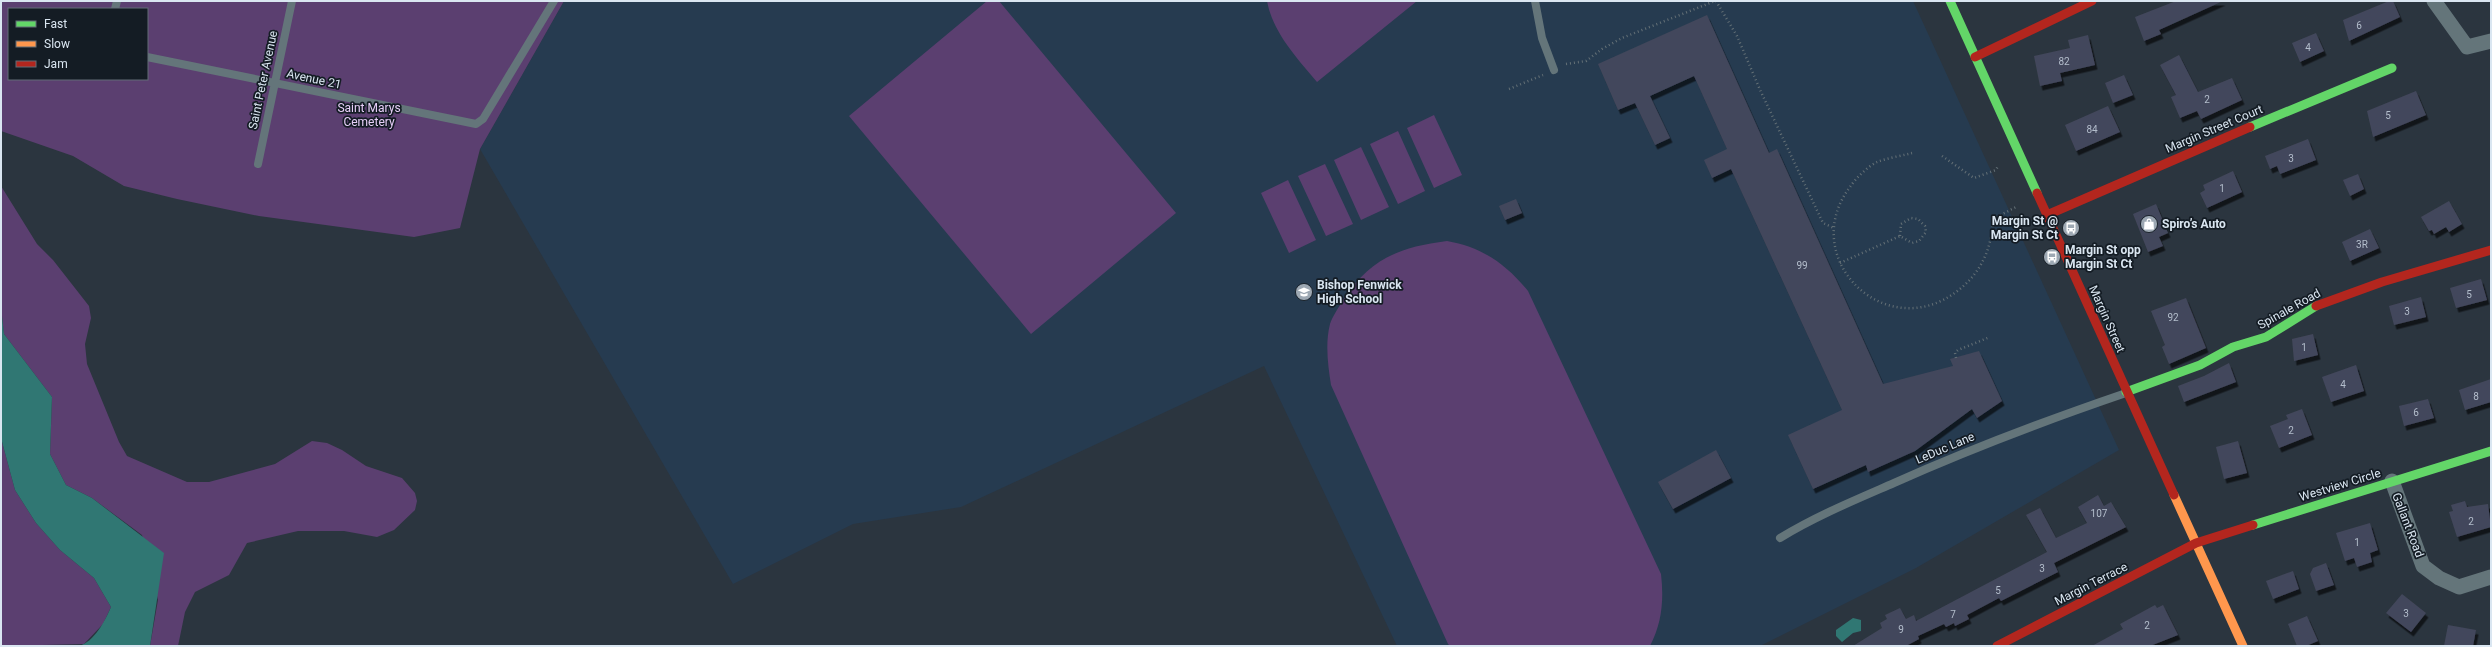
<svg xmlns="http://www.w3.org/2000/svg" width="2492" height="647" font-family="Roboto,sans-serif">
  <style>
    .built { fill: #263b50 }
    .green { fill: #5b3f70; fill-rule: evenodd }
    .water { fill: #307773 }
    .building { fill: #43475b; filter: url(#shadow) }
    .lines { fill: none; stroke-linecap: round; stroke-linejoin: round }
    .path { stroke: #647076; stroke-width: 2.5; stroke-dasharray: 1 3; stroke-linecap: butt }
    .lane { stroke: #64757a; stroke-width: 8 }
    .street { stroke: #64757a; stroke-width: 15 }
    .fast { stroke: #63d668; stroke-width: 9 }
    .slow { stroke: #ff974d; stroke-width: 9 }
    .jam { stroke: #b3261e; stroke-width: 9 }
    .labels { text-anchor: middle; stroke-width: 3.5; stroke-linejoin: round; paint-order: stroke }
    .number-label { font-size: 10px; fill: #b4becc }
    .street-label { font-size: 12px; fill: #dae6f1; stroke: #141c24 }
    .park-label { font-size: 12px; fill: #e7cef8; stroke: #141c24 }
    .poi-label { font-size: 12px; font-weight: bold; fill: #dae6f1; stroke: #141c24; text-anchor: start }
  </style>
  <defs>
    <filter id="shadow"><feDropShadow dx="2.5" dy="4.5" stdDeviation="0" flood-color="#0009"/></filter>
  </defs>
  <rect width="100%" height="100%" fill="#2b353f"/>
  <path class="built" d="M564,1H1913L2119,450L1916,568L1760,646H1397L1264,366L961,507L853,524L733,584L480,149Z"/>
  <path class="green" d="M1,1H564L480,149L460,228L414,237L259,216L177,199L124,186L73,156L1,131ZM9,9H147V79H9Z
    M987,1H999L1176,213L1031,334L849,116Z
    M1267,1H1417L1317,82C1297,58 1273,33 1267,1Z
    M1434,115L1462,175L1434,188L1407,128Z
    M1398,131L1425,191L1398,204L1370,144Z
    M1361,147L1389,207L1361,220L1334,160Z
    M1325,164L1353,224L1326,236L1298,176Z
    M1288,180L1316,240L1289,253L1261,193Z
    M1,186L37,244L53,260L89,306L91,318L85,344L87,364L119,442L127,456L187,482H209L275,464L312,441L327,443L342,450L366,466L402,478L415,493L417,501L415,510L394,530L377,537L344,531H298L247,543L229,575L195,592L185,612L178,646H150L158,600L142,535L92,498L66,485L50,454L52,397L4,334L1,308Z
    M1447,241C1482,247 1506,264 1528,291L1661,574C1664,600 1662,623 1650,646H1450L1448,644L1331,385C1328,366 1325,344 1330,324C1332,317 1339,307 1343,300C1370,259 1399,247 1447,241Z
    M1,438L15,490L36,523L60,550L94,578L111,607L103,624L84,644L1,646Z"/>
  <path class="water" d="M1,308L4,334L52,397L50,454L66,485L92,498L164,553L150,646H79C94,642 105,621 111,607L94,578L60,550L36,523L15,490L1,438Z
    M1853,618L1861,620V631L1853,633L1842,642L1836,636V630Z"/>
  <path class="building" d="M2176,1H2223L2159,30L2161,34L2144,41L2135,17Z
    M2389,1H2393L2400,17L2349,41L2343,20Z
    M1707,15L1769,153L1777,149L1883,384L1953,366L1950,359L1979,351L2002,401L1977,418L1972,409L1915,451L1868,472L1866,465L1813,489L1788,435L1842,410L1731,169L1712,178L1704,160L1727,149L1694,76L1650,96L1670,138L1655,145L1635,103L1618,110L1598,64Z
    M2316,33L2324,51L2300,62L2292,43Z
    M2088,35L2095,65L2060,73L2062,81L2040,86L2034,56L2070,48L2068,40Z
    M2179,55L2198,92L2232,78L2242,100L2201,119L2197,111L2180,118L2171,97L2176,95L2160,65Z
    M2124,75L2133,95L2113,103L2105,83Z
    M2416,91L2426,115L2373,137L2367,111Z
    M2108,106L2120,132L2076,151L2065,125Z
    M2308,139L2316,160L2280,174L2277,166L2270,169L2265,156Z
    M2233,171L2242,192L2207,208L2200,193L2205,190L2203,185Z
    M2358,174L2364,189L2350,196L2343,180Z
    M1516,199L1522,213L1505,220L1499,206Z
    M2449,201L2462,224L2449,232L2446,227L2434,234L2432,230L2429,231L2421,217Z
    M2156,204L2168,233L2159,237L2163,246L2148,252L2133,214Z
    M2370,229L2379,248L2350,261L2342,242Z
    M2481,279L2487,300L2456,308L2450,288Z
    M2421,297L2426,317L2394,325L2389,306Z
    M2186,298L2206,348L2169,364L2162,347L2165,345L2151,311Z
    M2313,334L2318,355L2294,361L2292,339Z
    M2229,363L2236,382L2184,402L2178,386L2204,376Z
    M2356,365L2364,391L2331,402L2322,377Z
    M2491,379V402L2465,410L2459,390Z
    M2428,399L2434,418L2404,426L2399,406Z
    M2302,409L2312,435L2279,448L2270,426L2288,419L2286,415Z
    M2238,441L2247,473L2224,479L2216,447Z
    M1716,450L1731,478L1673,509L1658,482Z
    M2098,495L2104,506L2111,502L2126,527L2054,563L2058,572L2001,601L1999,598L1967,615L1969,619L1955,626L1954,623L1946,627L1944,624L1918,636L1919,639L1906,646H1853L1882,628L1880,623L1887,619L1885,615L1900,608L1906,619L1914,615L1916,621L2047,552L2026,515L2040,508L2056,538L2087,523L2078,507Z
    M2465,501L2467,507L2488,504L2491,527L2457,537L2449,512L2453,511L2451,505Z
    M2370,523L2378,550L2370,553L2372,562L2357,567L2354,558L2345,561L2336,533Z
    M2326,563L2334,585L2316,591L2310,574L2313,568Z
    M2293,571L2299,589L2273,599L2266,581Z
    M2402,594L2426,613L2411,632L2386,613Z
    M2155,605L2157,608L2163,605L2178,635L2150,646H2092L2123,629L2120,624Z
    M2307,616L2318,641L2306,646H2297L2288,624Z
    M2448,625L2476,630L2473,646H2444Z"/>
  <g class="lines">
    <path class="path" d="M1716,1L1737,36L1761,92L1823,223L1834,228
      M1566,64L1586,61L1602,49L1622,38L1715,1
      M1509,89L1543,75
      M1912,153C1901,156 1887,158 1877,162C1867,167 1856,178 1850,187C1797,257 1884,345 1956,292C1981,274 1992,248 1993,219L2016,207
      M1942,156L1974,178L1996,170L1998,166
      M1840,263L1900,236L1912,243L1919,241L1926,232L1925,226L1918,219L1911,218L1901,224L1900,236
      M1956,358L1955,353L1958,350L1990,337"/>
    <path class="lane" d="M1535,1L1542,38L1554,70
      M115,9L117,1
      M147,57L476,124L483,119L554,1
      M258,164L292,1
      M1780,538C1816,516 1855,500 1894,483C1970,449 2047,420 2126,393"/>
    <path class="street" d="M2434,1L2467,47L2491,41
      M2392,481L2423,566L2439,578L2459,587L2491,577"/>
    <path class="fast" d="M1950,1L2037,193
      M2250,127L2392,68
      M2126,392L2200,365L2233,347L2266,337L2316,306
      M2253,525L2491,451"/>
    <path class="slow" d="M2174,495L2243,646"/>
    <path class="jam" d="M1975,57L2092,1
      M2037,193L2174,495
      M2047,215L2250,127
      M2316,306L2382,282L2491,250
      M1997,646L2196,543L2253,525"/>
  </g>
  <defs>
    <g id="shop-disc" transform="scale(0.9)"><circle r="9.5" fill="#9da8b3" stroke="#141c24"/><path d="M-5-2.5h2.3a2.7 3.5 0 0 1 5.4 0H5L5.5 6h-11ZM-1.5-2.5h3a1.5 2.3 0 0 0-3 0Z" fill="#fff"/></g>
    <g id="bus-disc" transform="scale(0.9)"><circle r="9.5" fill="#9da8b3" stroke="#141c24"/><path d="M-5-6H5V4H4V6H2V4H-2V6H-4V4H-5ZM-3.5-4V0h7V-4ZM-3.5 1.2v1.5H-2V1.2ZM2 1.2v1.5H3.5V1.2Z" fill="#fff"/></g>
    <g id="school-disc" transform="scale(0.9)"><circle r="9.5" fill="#9da8b3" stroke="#141c24"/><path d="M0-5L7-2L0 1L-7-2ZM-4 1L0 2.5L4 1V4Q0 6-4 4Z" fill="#fff"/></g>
  </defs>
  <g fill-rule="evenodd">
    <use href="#shop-disc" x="2149" y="224"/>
    <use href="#bus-disc" x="2071" y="228"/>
    <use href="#bus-disc" x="2052" y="257"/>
    <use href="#school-disc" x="1304" y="292"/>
  </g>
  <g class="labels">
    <g class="number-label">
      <text x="2359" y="29">6</text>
      <text x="2308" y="51">4</text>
      <text x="2064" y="65">82</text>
      <text x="2207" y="103">2</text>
      <text x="2388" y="119">5</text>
      <text x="2092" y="133">84</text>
      <text x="2291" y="162">3</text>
      <text x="2222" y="192">1</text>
      <text x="2362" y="248">3R</text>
      <text x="1802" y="269">99</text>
      <text x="2469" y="298">5</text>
      <text x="2407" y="315">3</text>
      <text x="2173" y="321">92</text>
      <text x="2304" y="351">1</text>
      <text x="2343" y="388">4</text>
      <text x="2476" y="400">8</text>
      <text x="2416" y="416">6</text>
      <text x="2291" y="434">2</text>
      <text x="2099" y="517">107</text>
      <text x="2471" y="525">2</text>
      <text x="2357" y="546">1</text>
      <text x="2042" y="572">3</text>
      <text x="1998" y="594">5</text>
      <text x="2406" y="617">3</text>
      <text x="1953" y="618">7</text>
      <text x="2147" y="629">2</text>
      <text x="1901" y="633">9</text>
    </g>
    <g class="street-label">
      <text transform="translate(314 79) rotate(12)" y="4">Avenue 21</text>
      <text transform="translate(263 80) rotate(-78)" y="4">Saint Peter Avenue</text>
      <text transform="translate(2214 129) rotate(-23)" y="4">Margin Street Court</text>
      <text transform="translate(2289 309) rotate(-29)" y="4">Spinale Road</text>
      <text transform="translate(2107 319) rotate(66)" y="4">Margin Street</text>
      <text transform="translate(1945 448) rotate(-23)" y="4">LeDuc Lane</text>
      <text transform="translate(2340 485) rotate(-17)" y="4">Westview Circle</text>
      <text transform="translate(2408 525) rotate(69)" y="4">Gallant Road</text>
      <text transform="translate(2091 584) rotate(-27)" y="4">Margin Terrace</text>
    </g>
    <g class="park-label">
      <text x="369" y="112">Saint Marys<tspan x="369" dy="14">Cemetery</tspan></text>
    </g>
    <g class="poi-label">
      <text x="2058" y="225" text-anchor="end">Margin St @<tspan x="2058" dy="14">Margin St Ct</tspan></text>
      <text x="2162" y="228">Spiro’s Auto</text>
      <text x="2065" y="254">Margin St opp<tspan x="2065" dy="14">Margin St Ct</tspan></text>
      <text x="1317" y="289">Bishop Fenwick<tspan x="1317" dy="14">High School</tspan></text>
    </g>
  </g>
  <rect width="2492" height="647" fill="none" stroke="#dae6f1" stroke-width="4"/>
  <rect x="8" y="8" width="140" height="72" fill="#141c24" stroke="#636d76"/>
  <rect x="16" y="21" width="20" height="6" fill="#63d668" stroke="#636d76"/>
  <text x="44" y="28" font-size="12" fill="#dae6f1">Fast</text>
  <rect x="16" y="41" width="20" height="6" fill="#ff974d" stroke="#636d76"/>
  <text x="44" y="48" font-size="12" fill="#dae6f1">Slow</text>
  <rect x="16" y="61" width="20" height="6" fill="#b3261e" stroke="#636d76"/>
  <text x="44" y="68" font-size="12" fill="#dae6f1">Jam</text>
</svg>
